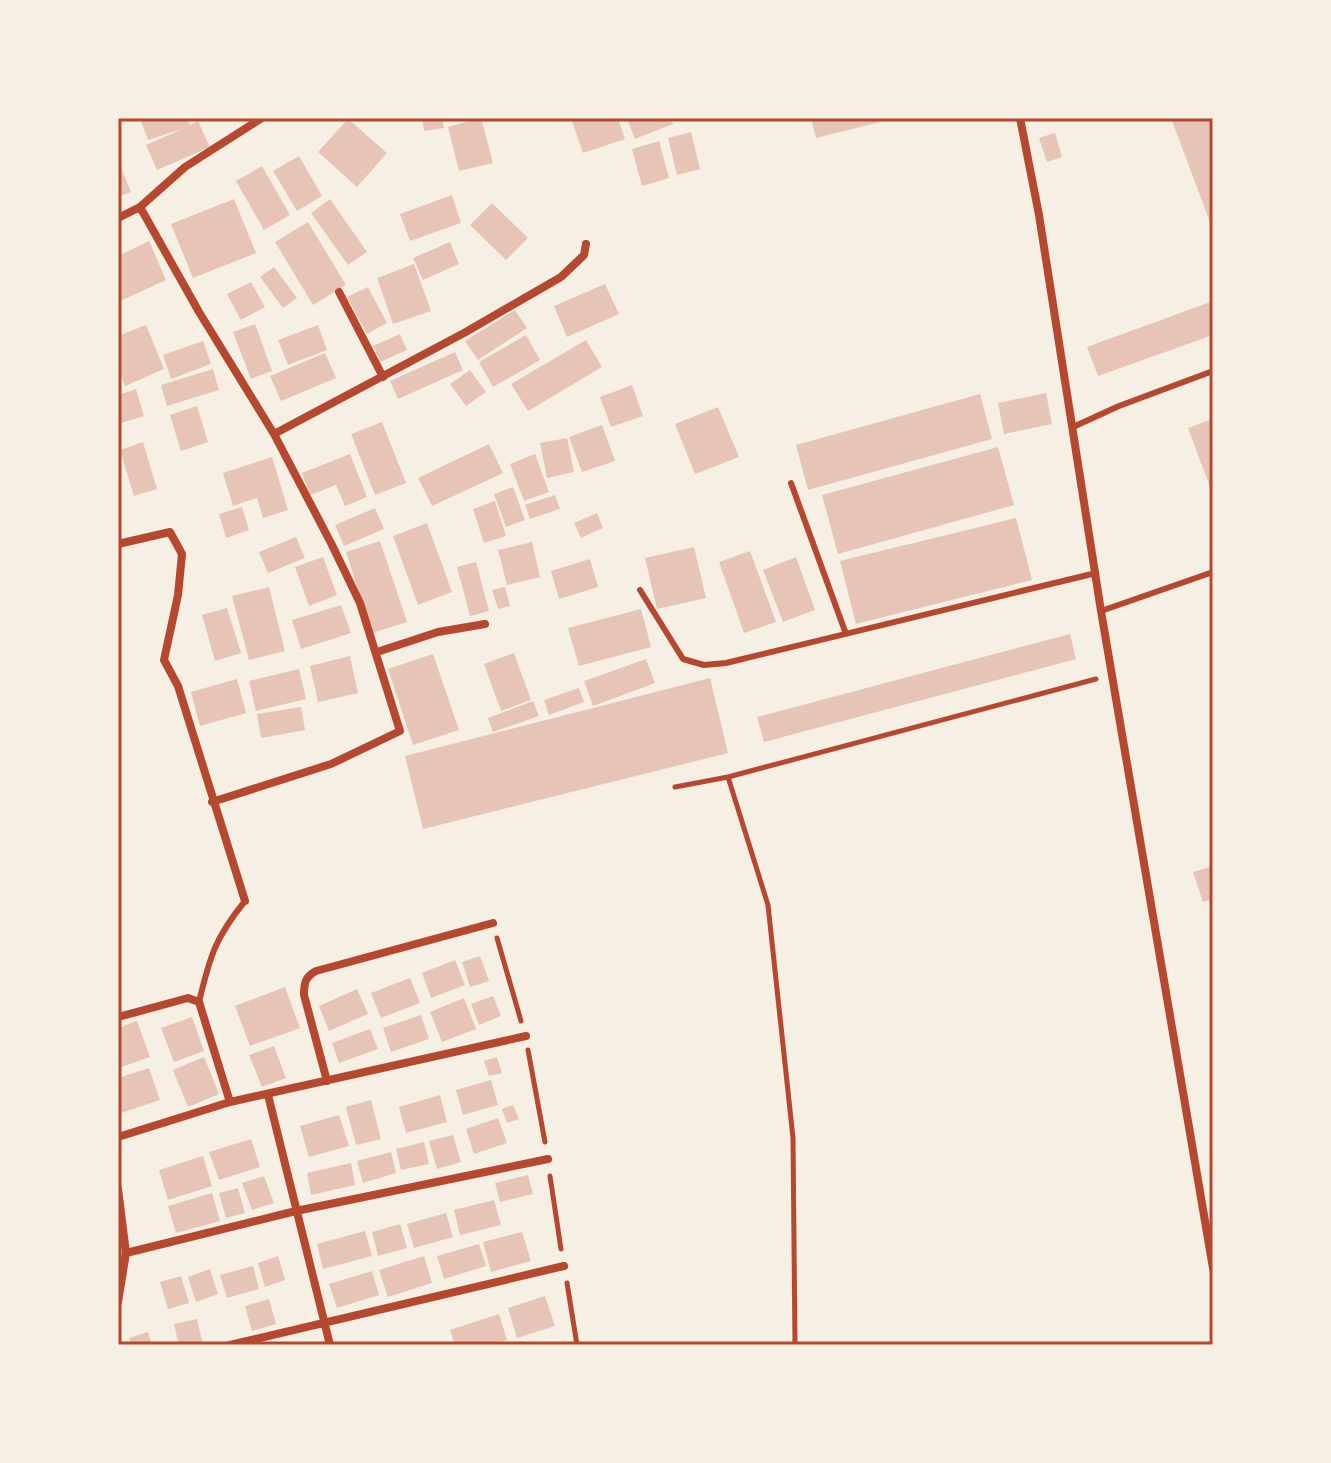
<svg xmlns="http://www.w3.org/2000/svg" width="1331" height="1463" font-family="Helvetica,sans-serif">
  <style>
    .building { fill: #e6c5b7 }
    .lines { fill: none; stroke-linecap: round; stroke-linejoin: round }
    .path { stroke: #b5482f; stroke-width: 5 }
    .service { stroke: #b5482f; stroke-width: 6 }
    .minor { stroke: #b5482f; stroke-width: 8 }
    .neatline { fill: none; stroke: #b5482f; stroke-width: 3 }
  </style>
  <rect width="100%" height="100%" fill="#f6efe4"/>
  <path class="building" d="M140,118H187L190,125L198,121L210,147L157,170L146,145L182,129L148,140Z
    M422,118H442L444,128L424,131Z
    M481,118L493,163L459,171L448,127Z
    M571,118H618L625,139L583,153Z
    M635,118H671L673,124L635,139L628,121Z
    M811,118H892V119L816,138Z
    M1171,118H1213V230Z
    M348,119L387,153L357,187L318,152Z
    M691,132L700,169L677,175L668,138Z
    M1055,133L1062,157L1047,162L1039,138Z
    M659,141L669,178L642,186L632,149Z
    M299,156L322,196L297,211L273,171Z
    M118,160L131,192L118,197Z
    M262,166L290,215L264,230L236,181Z
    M452,195L461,223L410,241L400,214Z
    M234,199L256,253L193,278L171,224Z
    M330,199L367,252L348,265L311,213Z
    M492,203L528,238L506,260L470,225Z
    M308,222L346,285L313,305L275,242Z
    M149,241L166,280L118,302V256Z
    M450,242L459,264L423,280L413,258Z
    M414,264L431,311L393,324L377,278Z
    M274,267L297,298L283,308L260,277Z
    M251,282L265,307L241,320L227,294Z
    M605,284L619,314L567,337L554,306Z
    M368,287L387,323L367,334L347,297Z
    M1213,301V335L1098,376L1087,347Z
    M515,310L527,328L478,360L465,341Z
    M255,324L272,371L251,379L233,332Z
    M146,325L164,369L125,386L118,369V336Z
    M318,325L327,350L288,365L278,340Z
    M400,334L407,350L380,362L373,346Z
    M526,335L540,360L493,387L479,362Z
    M586,340L602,367L528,411L511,384Z
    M203,341L211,364L171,379L163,355Z
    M455,352L463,370L398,399L390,381Z
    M325,353L336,378L281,401L270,376Z
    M213,369L219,390L167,406L161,385Z
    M470,370L486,392L466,406L450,384Z
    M632,385L643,416L611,427L600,397Z
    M136,389L144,416L118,424V395Z
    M1046,393L1052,424L1004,434L998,403Z
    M980,394L992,439L808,490L796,445Z
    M197,406L208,442L181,451L170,415Z
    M718,407L739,457L695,474L675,424Z
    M1213,419V495L1188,428Z
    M382,422L406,483L375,495L351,434Z
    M602,425L615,461L582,472L569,437Z
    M567,438L574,472L547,478L540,443Z
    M143,442L157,489L134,496L120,450Z
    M489,444L503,473L432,506L418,478Z
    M998,447L1014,505L838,554L822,495Z
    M350,454L367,497L345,506L336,485L310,495L302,473Z
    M535,454L549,492L524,501L510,464Z
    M272,457L288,510L263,518L257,498L233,506L223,473Z
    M513,487L525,520L506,527L494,494Z
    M555,495L560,509L530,519L525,505Z
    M495,501L506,536L484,543L473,509Z
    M242,507L249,530L226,538L219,514Z
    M375,508L384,529L344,546L335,525Z
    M597,513L603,528L581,538L574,523Z
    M1016,518L1032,580L856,624L840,561Z
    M427,523L452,592L418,605L393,536Z
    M296,537L305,558L268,573L259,552Z
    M380,541L407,622L372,633L346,552Z
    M532,542L540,577L507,585L498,550Z
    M694,547L706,598L657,609L645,558Z
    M750,551L776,622L744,633L719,562Z
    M323,557L337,595L309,606L295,567Z
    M796,557L815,610L783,622L763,570Z
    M590,559L598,587L559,599L551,571Z
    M476,562L489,611L470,616L457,567Z
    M269,587L285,651L249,660L232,596Z
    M505,587L510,606L498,609L492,590Z
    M341,605L351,633L301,649L292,620Z
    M227,608L241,653L215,661L202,615Z
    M641,609L651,647L579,666L568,628Z
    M1070,634L1076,659L764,742L757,717Z
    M514,653L531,700L501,711L484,664Z
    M433,654L459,730L413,745L388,669Z
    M350,656L358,693L318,702L310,666Z
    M646,659L655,683L593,706L584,681Z
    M299,669L306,699L256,711L249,681Z
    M710,678L728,753L423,829L405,756Z
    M237,679L246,713L200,726L191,692Z
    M579,688L584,702L549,715L544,700Z
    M533,701L539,716L493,732L488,718Z
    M301,707L305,730L261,738L257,714Z
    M1213,866V899L1203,902L1193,872Z
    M480,956L489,981L470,987L462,962Z
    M455,960L465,985L431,998L422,973Z
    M410,978L420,1003L381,1018L371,993Z
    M285,987L300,1028L250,1046L235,1006Z
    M357,989L368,1014L329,1031L319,1006Z
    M493,996L501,1016L479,1025L471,1004Z
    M464,998L476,1029L442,1042L430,1012Z
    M421,1015L429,1039L391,1052L383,1028Z
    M192,1017L204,1051L174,1062L161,1028Z
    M137,1021L150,1057L118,1068V1028Z
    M370,1029L378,1049L339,1063L332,1043Z
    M274,1046L286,1078L262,1087L249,1055Z
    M204,1057L219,1094L188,1107L173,1070Z
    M497,1057L502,1073L489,1076L484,1061Z
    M149,1068L160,1100L118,1114V1078Z
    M491,1080L498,1105L463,1115L456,1090Z
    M440,1095L447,1122L406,1133L399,1107Z
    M371,1100L381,1139L356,1145L346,1107Z
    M513,1105L519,1119L507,1123L502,1109Z
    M339,1115L349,1146L309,1157L300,1126Z
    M498,1118L507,1143L474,1154L466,1129Z
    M453,1135L461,1162L437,1169L429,1141Z
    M251,1139L260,1167L219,1180L209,1152Z
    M424,1142L429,1164L401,1170L396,1149Z
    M391,1152L396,1173L363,1183L357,1161Z
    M203,1156L212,1186L168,1200L159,1170Z
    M351,1163L355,1185L311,1195L307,1173Z
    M528,1175L533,1194L500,1202L495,1183Z
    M264,1176L274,1203L252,1210L242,1183Z
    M238,1188L245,1213L226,1218L219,1193Z
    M212,1193L220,1221L176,1233L168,1206Z
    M494,1200L501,1225L460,1235L454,1210Z
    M446,1213L453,1237L414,1248L407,1224Z
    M400,1224L407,1248L378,1256L372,1232Z
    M365,1231L372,1256L323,1269L317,1244Z
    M522,1232L531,1261L491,1272L483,1242Z
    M479,1244L486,1266L444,1279L437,1256Z
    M278,1256L285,1280L265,1287L258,1263Z
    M424,1256L432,1283L388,1297L379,1270Z
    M253,1266L259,1289L227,1298L220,1275Z
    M210,1269L218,1294L196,1302L188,1277Z
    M372,1271L379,1295L337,1308L329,1284Z
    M181,1276L189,1303L168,1309L160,1282Z
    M545,1296L555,1326L517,1338L508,1308Z
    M269,1299L276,1324L252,1331L245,1306Z
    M499,1314L507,1340L492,1345H455L450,1330Z
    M197,1319L203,1345H179L174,1324Z
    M148,1332L152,1345H131L129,1338Z"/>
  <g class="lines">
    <path class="path" d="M728,777L768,905L793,1138L795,1345
      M675,787L728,777L1096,679
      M497,938L521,1021
      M528,1050L545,1142
      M550,1176L561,1249
      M567,1283L577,1345"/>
    <path class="service" d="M1073,427L1119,406L1213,371
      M791,483L846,634
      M640,590L683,659L704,665L726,663L1096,573
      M1101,611L1213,572
      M199,1002C210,956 215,938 245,901"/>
    <path class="minor" d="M1020,118L1039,215L1101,611L1213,1268
      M140,207L199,312L274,434L332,545L360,603L400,731L331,764L212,802
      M118,218L140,207L185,167L262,118
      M339,292L383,377
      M274,434L464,333L561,277L584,255L586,244
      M118,544L170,532L182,554L178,595L164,660L178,686L245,901
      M377,652L438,632L485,624
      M118,1017L188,998L199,1002L230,1102
      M327,1081L304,995C304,983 305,977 316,971L493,923
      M268,1095L330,1345
      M118,1137L230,1102L526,1036
      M118,1189L126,1253L118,1302
      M126,1253L296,1211L548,1159
      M230,1345L564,1266"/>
  </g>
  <rect width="1331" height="1463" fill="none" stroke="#f6efe4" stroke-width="240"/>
  <rect x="120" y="120" width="1091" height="1223" class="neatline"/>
</svg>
